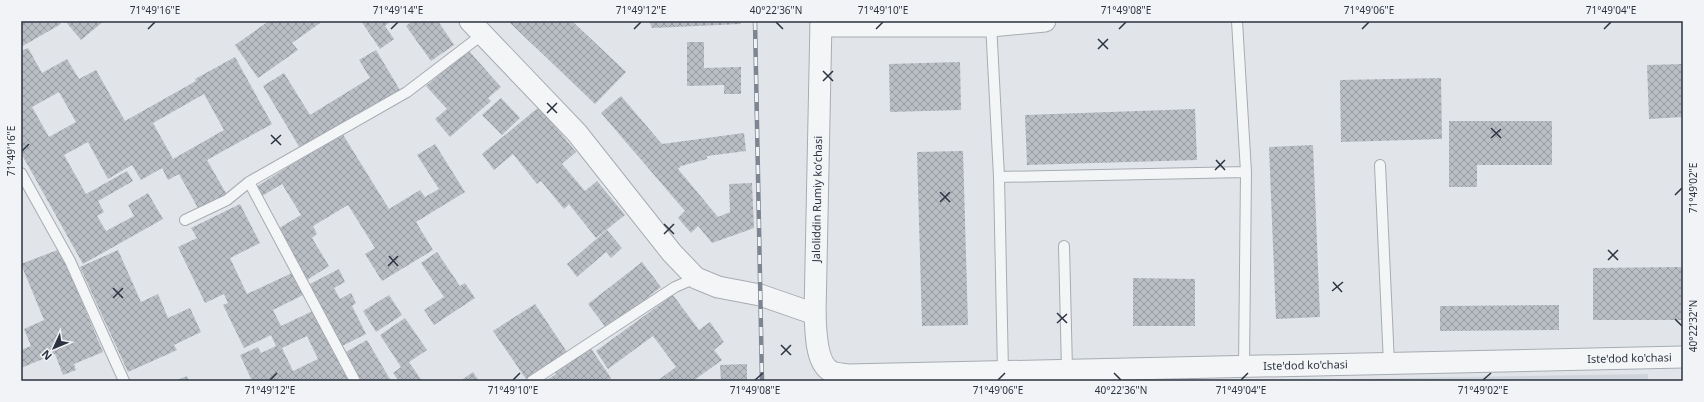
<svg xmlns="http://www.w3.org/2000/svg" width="1704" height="402" font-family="'Noto Sans',sans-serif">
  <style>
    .built { fill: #d0d4db }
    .building { fill: url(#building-cross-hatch); fill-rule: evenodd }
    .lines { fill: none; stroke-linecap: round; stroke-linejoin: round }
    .service-casing { stroke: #a7acb3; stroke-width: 12 }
    .minor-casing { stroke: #a7acb3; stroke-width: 23 }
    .service { stroke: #f4f5f7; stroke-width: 10 }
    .minor { stroke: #f4f5f7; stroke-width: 21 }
    .rail-casing { stroke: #7c8591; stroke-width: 4.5 }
    .rail { stroke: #f1f3f6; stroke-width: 3; stroke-dasharray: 9; stroke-linecap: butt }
    .ticks { fill: none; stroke: #2b3340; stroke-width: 1.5 }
    .labels { text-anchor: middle; stroke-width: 3; stroke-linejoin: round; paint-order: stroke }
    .street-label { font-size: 11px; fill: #2b3340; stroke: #f1f3f6 }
    .neatline { fill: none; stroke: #2b3340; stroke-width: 1.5 }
    .ticks-label { font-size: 10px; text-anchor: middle; fill: #2b3340 }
  </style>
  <defs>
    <pattern id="building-cross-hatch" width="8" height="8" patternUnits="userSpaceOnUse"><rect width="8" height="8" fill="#b9bec5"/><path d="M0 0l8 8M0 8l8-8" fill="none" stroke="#979ba1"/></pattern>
  </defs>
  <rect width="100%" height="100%" fill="#e1e5e9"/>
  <path class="built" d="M1648,374V381H1354V379Z"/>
  <path class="building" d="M21,21H59L61,24L21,47Z
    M65,21H104L81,40Z
    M269,21H323L292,43L298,50L258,78L235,45Z
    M361,21H391L385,26L394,39L380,49Z
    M410,21H438L454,45L431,61L406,26L411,22Z
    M508,21H572L626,72L595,104Z
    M649,21H741V24L652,28Z
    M687,42H704V68L741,67V94H724V85L687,86Z
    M28,48L42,73L67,59L79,79L96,70L125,121L196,81L195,79L235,57L272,124L207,160L227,195L199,210L179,174L168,180L162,168L141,180L132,165L108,179L88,142L64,155L86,194L127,171L133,181L98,201L104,212L97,216L106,231L134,216L128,205L148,193L163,219L83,264L21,153V51ZM59,92L76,122L49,137L32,107ZM204,94L224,130L173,159L153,123Z
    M376,50L400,90L301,150L263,86L284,73L310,115L370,78L359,60Z
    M468,50L501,87L488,98L491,101L450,137L435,119L447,109L426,86Z
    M960,62L961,110L890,112L889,64Z
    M1683,64V117L1649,119L1647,65Z
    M1441,78L1442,139L1341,142L1340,80Z
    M621,96L662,144L744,133L746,151L707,156V159L681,166L678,169L718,217L730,212L729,184L752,183L754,228L712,243L698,226L691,233L678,218L685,211L601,113Z
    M501,98L520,118L502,135L482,115Z
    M539,107L576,152L562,164L585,191L597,181L625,215L596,238L569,204L564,209L541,181L537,184L513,154L494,170L482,154Z
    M1195,109L1197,160L1027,165L1025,115Z
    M1449,121H1552V165H1477V187H1449Z
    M342,133L389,209L420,190L425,197L439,189L417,155L435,144L465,192L416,222L433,250L382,281L365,254L375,248L348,205L313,226L317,234L312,238L329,266L307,280L276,230L301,215L282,184L262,196L256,187Z
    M1313,145L1320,317L1276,319L1269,147Z
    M963,151L968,325L922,326L917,152Z
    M240,204L260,243L230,258L247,294L292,273L303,295L273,310L281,326L315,310L353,381H252L240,355L258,347L261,353L276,346L271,335L244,348L223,305L228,303L224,294L205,303L178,247L197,238L191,228ZM307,336L318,359L293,371L282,348Z
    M607,230L622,248L611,258L606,252L577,277L567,264Z
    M60,249L103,352L74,364L76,370L63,375L55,354L21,368V350L31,346L24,329L44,320L21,264Z
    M118,250L141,302L158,294L168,318L190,308L201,332L174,345L177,350L128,372L80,267Z
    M437,252L460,286L465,283L475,298L434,325L424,310L444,297L421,263Z
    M642,262L661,287L607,329L588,304Z
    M1683,267V320H1593V268Z
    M339,269L345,282L334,288L340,299L351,293L356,303L352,306L366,334L340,347L308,285Z
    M1133,278L1195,279V326H1133Z
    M389,295L402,315L376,332L363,311Z
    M673,295L699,330L710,322L724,342L714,350L722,360L693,381H657L676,367L653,336L608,369L596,351Z
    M535,304L567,352L526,379L493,331Z
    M1559,305V330L1440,331V306Z
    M405,318L427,350L409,362L422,381H399L393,373L401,367L380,335Z
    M367,340L391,381H359L344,353Z
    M590,347L611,378L607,381H546L556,374L555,372Z
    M747,364V381H721L720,365Z
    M473,372L479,381H460Z
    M187,376L189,381H175Z"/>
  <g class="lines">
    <g class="service-casing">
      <path id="service" d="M1237,21L1246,172L1244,367
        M991,23L999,177L1003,372
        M1380,165L1389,364
        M21,173L70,261L124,381
        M999,177L1246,172
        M249,182L355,381
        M185,220L227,200L249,182L407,92L483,34
        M1064,246L1067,370
        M532,381L675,287L696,278"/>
    </g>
    <g class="minor-casing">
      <g id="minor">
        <path d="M470,21L577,133L672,253L696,278L718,287L760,295L815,314"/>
        <path id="s1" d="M821,21L815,314C816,330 815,364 832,372C836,374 843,374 848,375L1683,357"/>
        <path d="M821,26H991L1045,21"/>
      </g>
    </g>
    <use href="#service" class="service"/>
    <use href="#minor" class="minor"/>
    <g class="rail-casing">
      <path id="rail" d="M755,21L762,381"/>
    </g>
    <use href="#rail" class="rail"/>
  </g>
  <path class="ticks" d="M776,22L783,29M148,29L155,22M391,29L398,22M634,29L641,22M876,29L883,22M1119,29L1126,22M1362,29L1369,22M1604,29L1611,22M1098,39L1108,49M1098,49L1108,39M823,71L833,81M823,81L833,71M547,103L557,113M547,113L557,103M1491,128L1501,138M271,135L281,145M1491,138L1501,129M271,144L281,135M22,151L29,144M1216,160L1225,170M1215,170L1225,160M940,192L950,202M1675,195L1682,188M940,202L950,192M664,224L674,234M664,234L674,224M1608,250L1618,260M389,256L398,266M1608,260L1618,250M388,266L398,256M1333,282L1342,292M113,288L123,298M1332,291L1343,282M113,298L123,288M1057,313L1067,323M1675,319L1682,326M1057,323L1067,314M781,345L791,355M781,355L791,345M1114,373L1121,380M270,380L277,373M513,380L520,373M755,380L763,373M998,380L1005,373M1241,380L1248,373M1483,380L1491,373"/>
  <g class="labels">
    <g class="street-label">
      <text transform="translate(817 199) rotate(-89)" y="4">Jaloliddin Rumiy koʻchasi</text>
      <text dy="4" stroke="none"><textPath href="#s1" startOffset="1154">Iste'dod ko'chasi</textPath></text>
      <text dy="4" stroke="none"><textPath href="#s1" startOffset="830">Iste'dod ko'chasi</textPath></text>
    </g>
  </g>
  <rect width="1704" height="402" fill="none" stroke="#f1f3f6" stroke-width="44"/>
  <g transform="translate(54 348) rotate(226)" stroke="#f1f3f6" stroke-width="3" paint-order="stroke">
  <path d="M0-3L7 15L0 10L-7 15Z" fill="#2b3340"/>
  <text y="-6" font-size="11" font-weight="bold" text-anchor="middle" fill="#2b3340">N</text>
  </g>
  <rect x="22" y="22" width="1660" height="358" class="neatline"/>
  <g class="ticks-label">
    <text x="155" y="14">71°49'16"E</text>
    <text x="398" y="14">71°49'14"E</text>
    <text x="641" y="14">71°49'12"E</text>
    <text x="776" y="14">40°22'36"N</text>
    <text x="883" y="14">71°49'10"E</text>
    <text x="1126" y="14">71°49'08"E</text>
    <text x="1369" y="14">71°49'06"E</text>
    <text x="1611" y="14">71°49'04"E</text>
    <text transform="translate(11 151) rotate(-90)" y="4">71°49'16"E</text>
    <text transform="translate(1693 188) rotate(-90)" y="4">71°49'02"E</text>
    <text transform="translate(1693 326) rotate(-90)" y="4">40°22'32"N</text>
    <text x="270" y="394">71°49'12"E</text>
    <text x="513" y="394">71°49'10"E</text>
    <text x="755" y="394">71°49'08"E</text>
    <text x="998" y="394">71°49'06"E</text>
    <text x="1121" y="394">40°22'36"N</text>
    <text x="1241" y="394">71°49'04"E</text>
    <text x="1483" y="394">71°49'02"E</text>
  </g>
</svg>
